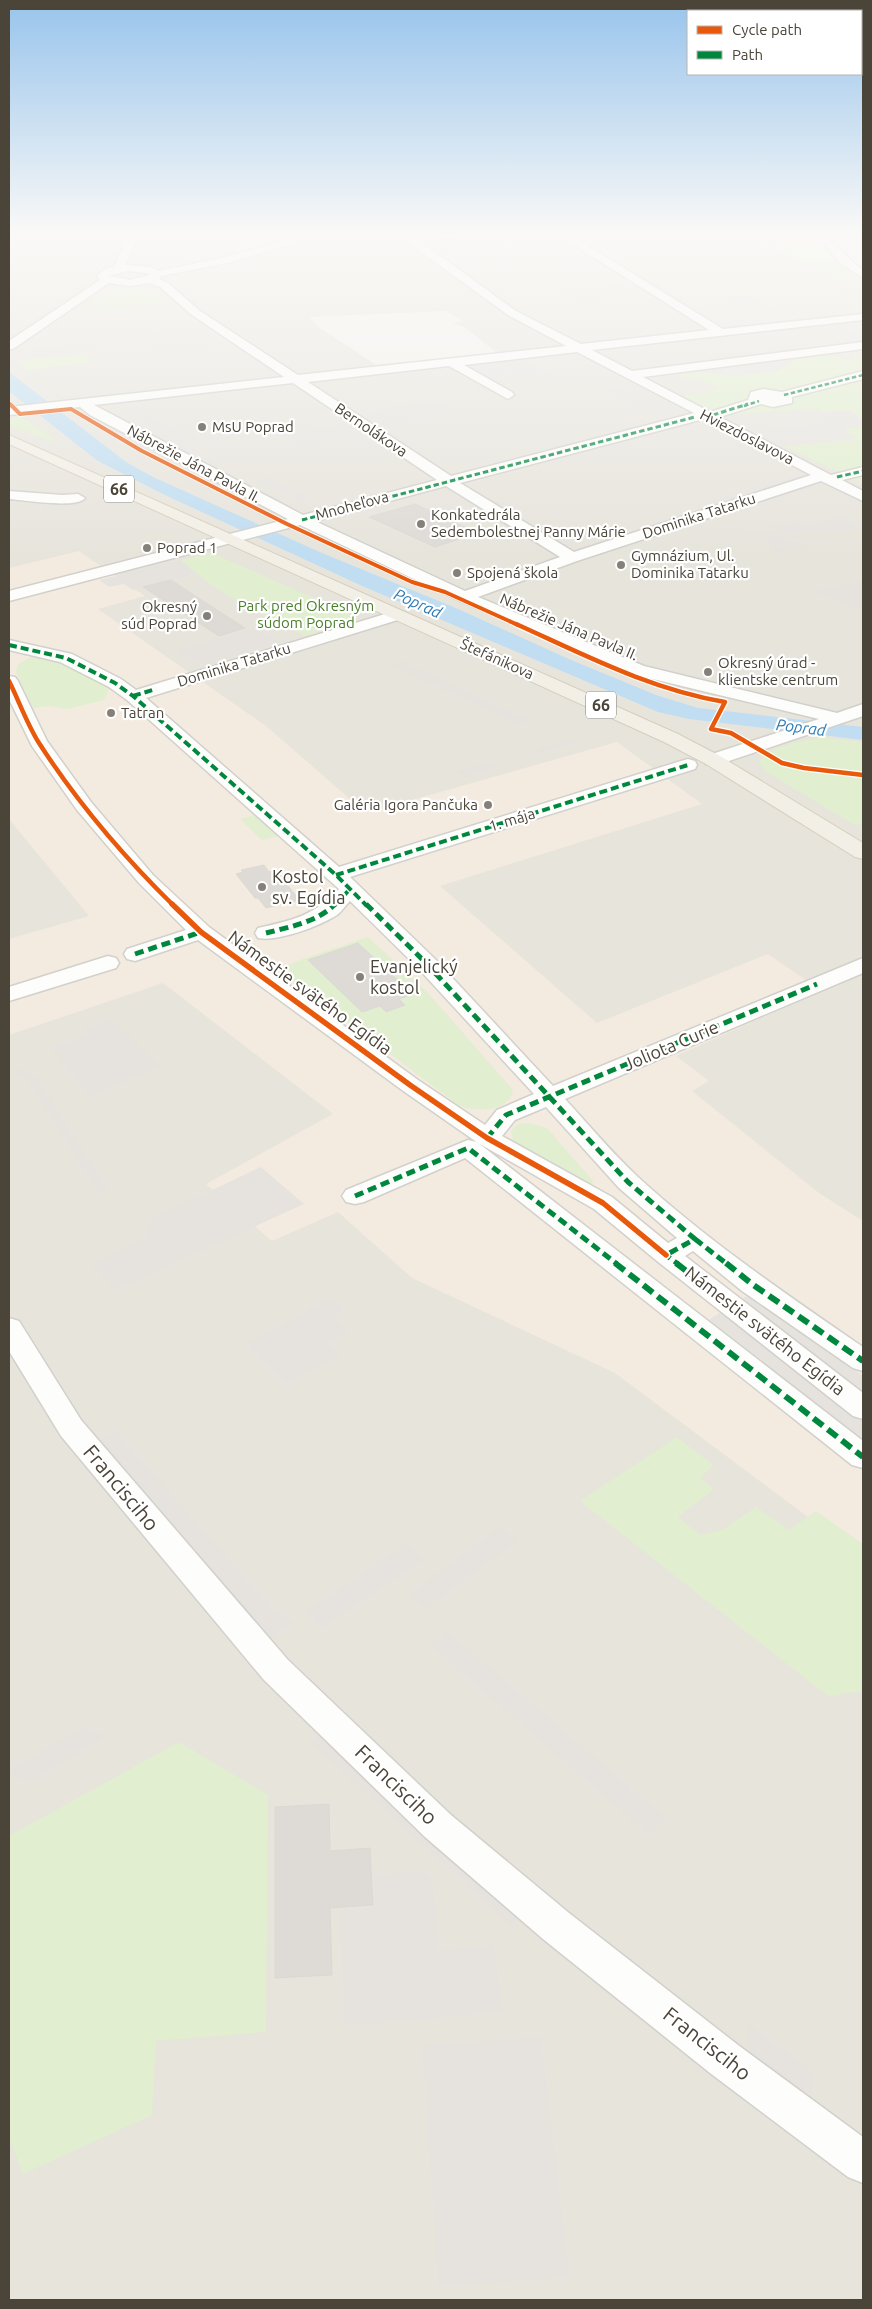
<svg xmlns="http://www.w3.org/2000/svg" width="872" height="2309" font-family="Ubuntu,sans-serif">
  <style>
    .residential { fill: #e7e4dc; fill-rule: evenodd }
    .commercial { fill: #f3ebdf }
    .green { fill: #e1eecf }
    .parking { fill: #e6e3df }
    .water { fill: #c0ddf1 }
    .building { fill: #dedbd6; stroke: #dcd9d4 }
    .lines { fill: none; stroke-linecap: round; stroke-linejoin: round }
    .minor-casing { stroke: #d2d0cb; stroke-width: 3 }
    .major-casing { stroke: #d6cebb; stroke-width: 2 }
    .minor { fill: #fdfdfc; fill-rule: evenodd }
    .major { fill: #f2efe6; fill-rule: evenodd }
    .quiet-far4 { stroke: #00873e; stroke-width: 2.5; stroke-dasharray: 4.5 2.5; stroke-linecap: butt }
    .quiet-far3 { stroke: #00873e; stroke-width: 3; stroke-dasharray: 5.5 3; stroke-linecap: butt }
    .quiet-far2 { stroke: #00873e; stroke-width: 4; stroke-dasharray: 8 4; stroke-linecap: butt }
    .quiet-far1 { stroke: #00873e; stroke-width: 5; stroke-dasharray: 9 5; stroke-linecap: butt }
    .quiet { stroke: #00873e; stroke-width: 6; stroke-dasharray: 12 6; stroke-linecap: butt }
    .cycleway-far3-casing { stroke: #fff; stroke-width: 4.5 }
    .cycleway-far2-casing { stroke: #fff; stroke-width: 5.5 }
    .cycleway-far1-casing { stroke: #fff; stroke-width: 7 }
    .cycleway-casing { stroke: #fff; stroke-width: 9 }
    .cycleway-far3 { stroke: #e8590c; stroke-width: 3 }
    .cycleway-far2 { stroke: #e8590c; stroke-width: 4 }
    .cycleway-far1 { stroke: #e8590c; stroke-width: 4.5 }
    .cycleway { stroke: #e8590c; stroke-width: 5.5 }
    .poi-dot { fill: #868178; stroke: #fff; stroke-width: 2 }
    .labels { text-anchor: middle; stroke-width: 4.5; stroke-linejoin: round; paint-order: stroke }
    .far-poi-label { font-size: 15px; fill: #4b4439; stroke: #fff; text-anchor: start }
    .far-street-label { font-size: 15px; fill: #4b4439; stroke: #fff }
    .far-park-label { font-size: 15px; fill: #4a7f2a; stroke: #fff }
    .shield { fill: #fff; stroke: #817c74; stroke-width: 1 }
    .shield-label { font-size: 16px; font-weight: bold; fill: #4b4439 }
    .far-water-label { font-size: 16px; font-style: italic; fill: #2e7ab2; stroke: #fff }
    .poi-label { font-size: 18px; fill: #4b4439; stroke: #fff; text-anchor: start }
    .street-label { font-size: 18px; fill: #4b4439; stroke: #fff }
    .near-street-label { font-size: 21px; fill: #4b4439; stroke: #fff }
  </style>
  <rect width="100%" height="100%" fill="#f4f2ee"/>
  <path class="residential" d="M9,233H823L853,263L863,271V2300H9ZM446,311L463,321L452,323L464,327L497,353L378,366L320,328L309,317Z"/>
  <path class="commercial" d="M79,551L145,596L98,609L266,726L366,813L617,742L702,804L440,886L597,1023L768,954L822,991L676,1056L709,1081L692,1091L819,1193L863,1221V1558L615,1373L412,1278L338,1212L272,1241L206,1184L333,1114L163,983L9,1035V939L89,916L9,819V568Z"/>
  <path class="green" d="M243,233H287L286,237L244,247H242Z
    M810,240L818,241L837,262L857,278L835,279L779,250L777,247L780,244Z
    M147,289L171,303L78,311C103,292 117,290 147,289Z
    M831,353L843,360L863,358V420L850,410L822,412L817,408L722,415L684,396L721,389L697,377L685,379L671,371H777L805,354Z
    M84,354L91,363L24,370L19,360Z
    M20,416L55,439L50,441L9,426V418Z
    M863,427V481L859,482L784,446L855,439L843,429Z
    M212,553L359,618L305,636C259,613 219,595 181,560Z
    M35,655L61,662L110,687L104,700L67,709L50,706L33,708L16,672L18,664Z
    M819,737L863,742V822L856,826L765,771L759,763C763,748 804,740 819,737Z
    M258,814L281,835L262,840L240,819Z
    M368,937L428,993L513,1090C507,1114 478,1111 460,1106L277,970L303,959Z
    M529,1123L547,1128L593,1181L592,1184L584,1185L513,1140L511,1131L518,1124Z
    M677,1437L713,1465L700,1478L714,1489L678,1517L700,1535L722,1530L756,1507L789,1530L816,1511L863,1544V1689L862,1691L828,1696L580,1501Z
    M179,1742L268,1795L266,2032L156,2041L152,2115L23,2174L9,2137V1836Z"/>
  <path class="parking" d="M95,233H122L117,248H110L105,264L83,268Z
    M704,233H801L804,235L722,243Z
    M448,237L477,258L454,260L425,240Z
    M597,262L607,269H602L611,275L549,281L541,276L572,273L561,266Z
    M629,284L633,287L625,288L629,292L612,293L607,290L594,291L603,298L579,301L561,289Z
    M859,285L863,287V301L835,287Z
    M751,297L792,320L727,327L716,321L757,316L728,299Z
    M837,324L851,332H857L863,335V341L853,343L822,325Z
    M201,328L228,345L158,352L146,337L150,332Z
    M94,343L100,351L19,359L14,351Z
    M805,354L777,371L736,376L678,370Z
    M526,359L551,375L498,383L468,366Z
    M421,371L432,378L442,376L447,378L411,384L395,374Z
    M630,383L637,386L680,409L652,414L607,389Z
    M425,401L429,403L440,401L454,409L445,411L451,415L384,428L360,414Z
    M134,406L186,436L180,446L192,452L189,458L124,423L149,425L124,411Z
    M850,410L863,420V427L844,429L856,439L784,446L755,432L824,425L809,413Z
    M343,425L358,435L306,447L293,440L308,437L304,434Z
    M795,474L809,479L801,482L814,487L749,509L737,504L726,508L710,502Z
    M267,476L311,498L298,501L256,480Z
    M842,517L861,527L840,531L836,529L793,538L772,526L799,520L806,524Z
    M773,531L804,546L778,553L771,550L779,547L743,535L750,532L761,535Z
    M181,560L195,574L133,590L124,584L109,587L99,580Z
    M863,581V607L857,609L813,591Z
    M256,627L281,642L202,666L177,651Z
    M401,661L529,720L519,725L391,665Z
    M570,738L578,742L544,753L537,749Z
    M492,762L499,767L465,777L458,771Z
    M111,1019L160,1066L90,1097L50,1046L89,1036L84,1029Z
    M20,1069L37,1078L109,1192L100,1195L28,1081L14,1073Z
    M261,1167L304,1204L116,1290L91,1265L146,1237L153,1218Z
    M752,1293L863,1376V1448L702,1324Z
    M332,1297L345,1309L332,1317L348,1331L327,1343L340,1355L287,1384L245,1344Z
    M116,1431L273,1610L281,1612L294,1624L256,1648L87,1447Z
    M500,1527L517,1541L426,1609L409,1594Z
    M407,1543L424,1559L321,1628L305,1612Z
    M447,1631L666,1818L649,1835L430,1645Z
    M330,1722L531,1905L513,1927L310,1742Z
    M85,1727L106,1737L29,1783L9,1773V1769Z
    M425,1872L432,1879L439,1951L494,1945L502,2012L345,2026L340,1909L375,1907L374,1874Z
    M748,2024L813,2072L812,2100L737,2068L749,2051Z
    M541,2037L569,2277L439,2287L422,2045Z"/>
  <path class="water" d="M9,372L126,462L153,477L322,553L458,609L571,660L656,695L698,708L863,727V740L689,719L658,712L360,585L165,495L98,461L9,391Z"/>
  <path class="building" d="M415,504L478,533L435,547L369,517Z
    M171,580L206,603L245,628L219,636L143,587Z
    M264,865L269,872L276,870L299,900L266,908L258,898H255L236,874L243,872L241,870Z
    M358,943L413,994L399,999L405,1005L386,1012L380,1006L362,1012L308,960Z
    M329,1804L330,1851L370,1848L373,1905L330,1908L332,1975L275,1978V1807Z"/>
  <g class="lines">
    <g class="minor-casing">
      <path id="minor" d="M130,233H140L125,265L151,267L158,271L222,258L311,233H328L227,263L161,276L159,279L168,283L200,311L298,375L566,346L508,315L395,233H408L413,236L481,233L476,236L420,241L516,311L581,344L709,330L555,233H567L723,329L863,314V320L592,350L632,371L863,342V349L643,377L710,412L748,400L751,392L763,389L782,392L863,371V379L792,397V403L773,407L761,404L720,417L831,475L863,467V475L842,480L863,491V501L821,481L577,561L478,597L644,666L837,713L863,704V716L720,764L713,766L706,764L704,760L706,756L819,719L632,674L458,600L300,525L9,601V591L288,519L90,415L80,407L9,415V407L284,377L192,315L160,287L150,283L130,286L109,283L13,349H9V341L100,280L97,276L105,269L114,267ZM127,271L148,273L150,275L130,280L109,276ZM577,352L694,413L451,476L308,382L449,366L508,399L514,395L512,392L464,365ZM293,383L437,480L303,515L94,405ZM701,417L811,475L574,552L460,483L700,420ZM446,486L560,557L465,591L315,521Z
        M812,233H823C837,245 848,259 863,270V278L839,262L830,250Z
        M9,491L62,495L78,494L85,498C77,509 24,500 9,499Z
        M398,610L404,612L406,615L404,618L146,698L339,867L681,761L688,759L695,761L697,765L695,769L350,877L433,957L553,1086L863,958V973L565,1099C589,1125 612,1153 638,1177C708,1241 786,1294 863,1347V1371L853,1368L742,1291L693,1251L685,1256L863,1393V1419L853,1416L657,1261L594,1209L478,1143L402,1090L198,940L135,961L127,959L124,954L127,949L186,930L139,883L77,810L32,746L9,699V676L15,677L18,681L47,741L91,802L153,875L209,927L418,1080L485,1125L497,1110L534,1094L417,967L350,901C346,905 342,911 337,915C320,926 278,942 258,938L255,933L258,928C294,920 313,916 339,889L127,700L109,687L60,662L9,650V640L72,654L121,679L136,690ZM546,1107L619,1188L677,1238L668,1243L612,1197L502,1136L515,1120Z
        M108,956L116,958L119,963L116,968L9,1001V987Z
        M468,1140L477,1142L863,1441V1468L852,1465L465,1158L364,1202L355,1204L346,1202L342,1196L346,1190Z
        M9,1318L19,1321L81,1420L288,1660L451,1815L569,1913L738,2045L863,2137V2183L848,2177L710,2073L543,1939L425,1837L264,1680L61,1436L9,1351Z"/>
    </g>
    <g class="major-casing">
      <path id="major" d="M9,435L678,734L720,756L863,843V859L855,857L706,764L664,742L9,444Z"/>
    </g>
    <use href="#minor" class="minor"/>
    <use href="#major" class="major"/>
    <path class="quiet-far4" d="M784,395L863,375
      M744,406L759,401"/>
    <path class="quiet-far3" d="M713,415L748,404
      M837,477L863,471
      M302,520L695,417"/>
    <path class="quiet-far2" d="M9,645L66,658L115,683L133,696L336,875L367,906
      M133,696L156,689
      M336,875L688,765
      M334,906L350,889"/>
    <path class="quiet-far1" d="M366,904L425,962L628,1182L695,1239L666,1255
      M266,933C289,927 318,922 335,904
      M135,954L201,932
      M487,1138L506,1115L817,984
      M355,1196L468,1148L617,1264
      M695,1239L727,1264
      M663,1253L678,1264"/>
    <path class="quiet" d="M615,1263L863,1457
      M676,1263L731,1305
      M726,1263L752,1284L863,1361"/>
    <g class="cycleway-far3-casing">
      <path id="cycleway-far3" d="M9,403L12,406"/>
    </g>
    <g class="cycleway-far2-casing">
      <path id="cycleway-far2" d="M10,404L20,414L71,409L142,451L287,524L412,582L445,592L518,625"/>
    </g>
    <g class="cycleway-far1-casing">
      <path id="cycleway-far1" d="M516,624C585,655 649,689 725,702L711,729L731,733L782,763L804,768L863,775
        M9,681C19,701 27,724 39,743C77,802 124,857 174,906"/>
    </g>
    <g class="cycleway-casing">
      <path id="cycleway" d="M172,904L201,932L410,1085L487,1138L603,1203L666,1255"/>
    </g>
    <use href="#cycleway-far3" class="cycleway-far3"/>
    <use href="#cycleway-far2" class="cycleway-far2"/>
    <use href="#cycleway-far1" class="cycleway-far1"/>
    <use href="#cycleway" class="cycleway"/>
  </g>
  <linearGradient id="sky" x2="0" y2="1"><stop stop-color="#98c4ec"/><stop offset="0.42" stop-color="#faf9f7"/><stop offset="1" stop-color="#faf9f7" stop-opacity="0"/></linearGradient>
  <rect width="872" height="556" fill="url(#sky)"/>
  <g class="poi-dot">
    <circle cx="202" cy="427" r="5"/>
    <circle cx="421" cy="524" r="5"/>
    <circle cx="147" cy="548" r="5"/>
    <circle cx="621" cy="565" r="5"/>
    <circle cx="457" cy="573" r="5"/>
    <circle cx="207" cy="616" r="5"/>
    <circle cx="708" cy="672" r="5"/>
    <circle cx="111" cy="713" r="5"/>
    <circle cx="488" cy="805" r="5"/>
    <circle cx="262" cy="887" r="5"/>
    <circle cx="360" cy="977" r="5"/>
  </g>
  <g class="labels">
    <g class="far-poi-label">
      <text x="212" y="432">MsU Poprad</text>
      <text x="431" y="520">Konkatedrála<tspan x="431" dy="17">Sedembolestnej Panny Márie</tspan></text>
      <text x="157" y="553">Poprad 1</text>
      <text x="631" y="561">Gymnázium, Ul.<tspan x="631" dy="17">Dominika Tatarku</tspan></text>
      <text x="467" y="578">Spojená škola</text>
      <text x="197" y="612" text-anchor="end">Okresný<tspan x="197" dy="17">súd Poprad</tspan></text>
      <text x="718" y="668">Okresný úrad -<tspan x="718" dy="17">klientske centrum</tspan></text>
      <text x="121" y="718">Tatran</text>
      <text x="478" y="810" text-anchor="end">Galéria Igora Pančuka</text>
    </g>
    <g class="far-street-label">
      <text transform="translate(371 430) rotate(34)" y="5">Bernolákova</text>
      <text transform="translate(747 437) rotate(27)" y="5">Hviezdoslavova</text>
      <text transform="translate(194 464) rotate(28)" y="5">Nábrežie Jána Pavla II.</text>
      <text transform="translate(352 506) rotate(-15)" y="5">Mnoheľova</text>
      <text transform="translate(699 516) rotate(-18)" y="5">Dominika Tatarku</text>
      <text transform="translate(569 627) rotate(23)" y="5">Nábrežie Jána Pavla II.</text>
      <text transform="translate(497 659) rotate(24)" y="5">Štefánikova</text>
      <text transform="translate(234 665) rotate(-17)" y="5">Dominika Tatarku</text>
      <text transform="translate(512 820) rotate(-17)" y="5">1. mája</text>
    </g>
    <g class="far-park-label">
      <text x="306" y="611">Park pred Okresným<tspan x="306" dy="17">súdom Poprad</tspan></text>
    </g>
    <g class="shield">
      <rect x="104" y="475.5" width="30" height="27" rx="4"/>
      <rect x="586" y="691.5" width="30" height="27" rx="4"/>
    </g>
    <g class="shield-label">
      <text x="119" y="495">66</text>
      <text x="601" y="711">66</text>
    </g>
    <g class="far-water-label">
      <text transform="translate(418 603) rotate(24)" y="6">Poprad</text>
      <text transform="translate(801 727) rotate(7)" y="6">Poprad</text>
    </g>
    <g class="poi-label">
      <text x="272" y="883">Kostol<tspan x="272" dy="21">sv. Egídia</tspan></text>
      <text x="370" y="973">Evanjelický<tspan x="370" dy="21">kostol</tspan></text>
    </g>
    <g class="street-label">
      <text transform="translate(310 993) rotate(36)" y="6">Námestie svätého Egídia</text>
      <text transform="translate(671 1046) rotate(-23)" y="6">Joliota Curie</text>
      <text transform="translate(765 1331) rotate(38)" y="6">Námestie svätého Egídia</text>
    </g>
    <g class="near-street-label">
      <text transform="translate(121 1488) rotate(50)" y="7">Francisciho</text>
      <text transform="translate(396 1785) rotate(44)" y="7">Francisciho</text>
      <text transform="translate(707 2044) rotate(38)" y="7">Francisciho</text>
    </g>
  </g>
  <rect width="872" height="2309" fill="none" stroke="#4b4439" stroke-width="20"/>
  <rect x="687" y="10" width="175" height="65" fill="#ffffff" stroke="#b7b4b0"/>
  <rect x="697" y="26" width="25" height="8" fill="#e8590c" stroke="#b7b4b0"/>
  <text x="732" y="35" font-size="15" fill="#4b4439">Cycle path</text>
  <rect x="697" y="51" width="25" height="8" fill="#00873e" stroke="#b7b4b0"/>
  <text x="732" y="60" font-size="15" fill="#4b4439">Path</text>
</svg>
